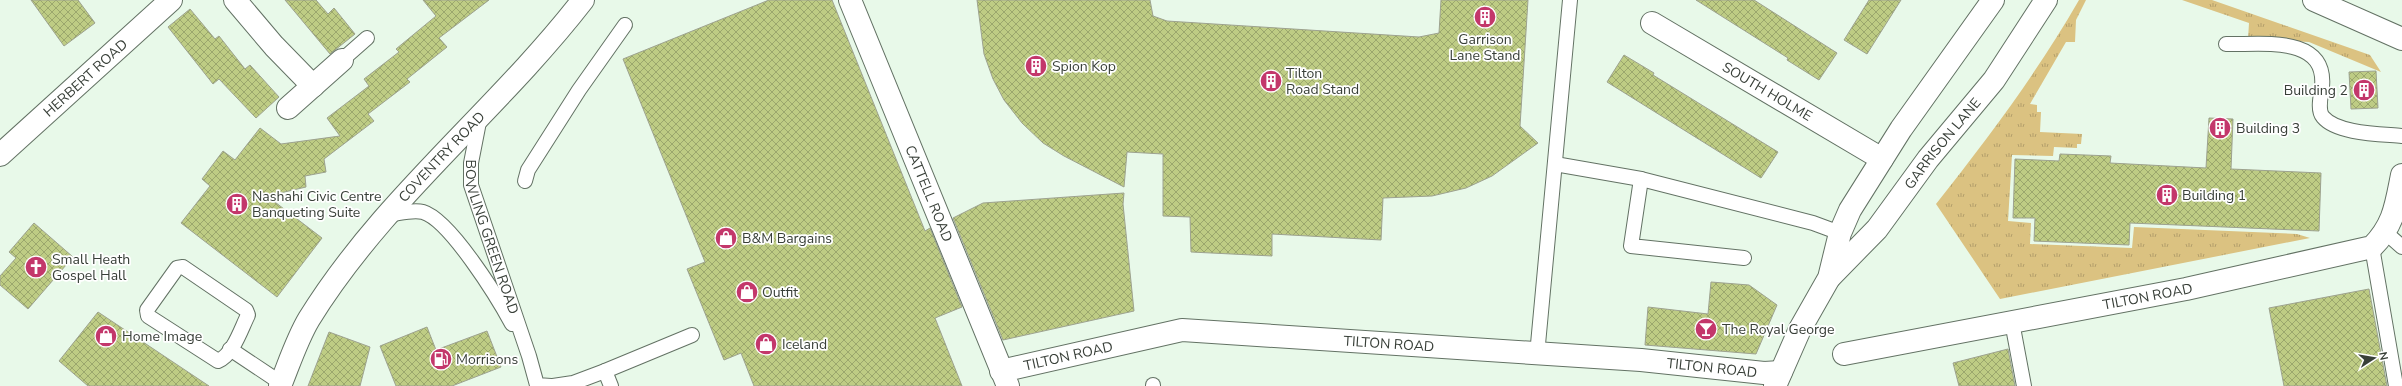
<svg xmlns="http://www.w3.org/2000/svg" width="2402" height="386" font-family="'Nunito Sans',sans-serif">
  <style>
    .grass { fill: url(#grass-tufts) }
    .building { fill: url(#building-cross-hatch); stroke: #9da28f }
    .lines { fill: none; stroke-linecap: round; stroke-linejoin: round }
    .lane-casing { stroke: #637264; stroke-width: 16 }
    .street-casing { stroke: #637264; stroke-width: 24 }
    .secondary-casing { stroke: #637264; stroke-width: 24 }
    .lane { stroke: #fff; stroke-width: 14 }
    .street { stroke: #fff; stroke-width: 22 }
    .secondary { stroke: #fff; stroke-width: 22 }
    .labels { text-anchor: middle; stroke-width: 3.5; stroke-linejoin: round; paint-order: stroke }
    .poi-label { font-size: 14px; fill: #383f38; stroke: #fff; text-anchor: start }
    .street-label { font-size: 14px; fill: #383f38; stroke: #fff }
  </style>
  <defs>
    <pattern id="grass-tufts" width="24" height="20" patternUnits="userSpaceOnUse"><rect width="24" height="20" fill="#dbc281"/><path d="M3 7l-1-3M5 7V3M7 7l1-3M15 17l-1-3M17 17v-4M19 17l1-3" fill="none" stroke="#b39f6b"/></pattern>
    <pattern id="building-cross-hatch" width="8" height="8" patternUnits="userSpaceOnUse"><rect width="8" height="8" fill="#becc84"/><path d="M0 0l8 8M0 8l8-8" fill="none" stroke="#9ba76d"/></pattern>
  </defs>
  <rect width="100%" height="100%" fill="#e8f9e9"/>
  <path class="grass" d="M2079,0H2086L2076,20L2075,42H2066L2030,104L2037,105V112H2041L2040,132L2082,134L2081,144H2077V148L2054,147L2053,156L2012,155L2008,221L2031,223L2030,244L2132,248L2134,227L2297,234L2310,238L2000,299L1936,204C1988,138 2037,73 2079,0Z
    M2182,0H2212L2370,55L2381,72L2309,42L2248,39L2249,23Z"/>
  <path class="building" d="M31,0H78L95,23L64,46Z
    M285,0H316L328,14L334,8L355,34L330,54Z
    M423,0H489L439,38L447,47L407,79L410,82L368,114L374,121L324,159L326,172L305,176L306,187L267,196L322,238L277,297L181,223L210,186L202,179L223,151L235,160L260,128L281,144L340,136L327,118L369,86L364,79L399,52L396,49L436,16Z
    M769,0H832L925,231L930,228L962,307L935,318L962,386H754L741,353L724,360L687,269L705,262L623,59Z
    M977,0H1150L1153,16L1167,21L1419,37L1439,33L1441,0H1528L1520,126L1538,143L1492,176L1466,188L1432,196L1383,198L1381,240L1272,234V256L1191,252L1190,217L1163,216V154L1127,152L1124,187L1064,156L1043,143L1022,123L1004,100L993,79L984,54Z
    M1696,0H1754L1837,53L1819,80L1787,60L1788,58Z
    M1869,0H1901L1867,54L1844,40Z
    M190,9L215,39L219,36L245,69L250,65L279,97L256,118L219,79L213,84L168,27Z
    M1624,55L1654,73L1653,75L1778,152L1761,178L1607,82Z
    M2376,71L2378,108L2351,109L2349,72Z
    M2209,118L2233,119L2231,169L2321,173L2319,231L2130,223L2129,245L2034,241L2035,218H2013L2015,159L2059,161L2060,154L2111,156L2110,163L2206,168Z
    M1124,193L1123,204L1134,311L1003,340L953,218L983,203Z
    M34,223L73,257L28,309L0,285V276L16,258L9,252Z
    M1711,282L1749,285L1777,305L1756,354L1645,345L1648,307L1708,314Z
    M2369,289L2387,386H2284L2269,308Z
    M98,312L209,386H88L59,361Z
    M427,327L436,350L487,331L501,367L452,386H396L380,346Z
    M329,332L370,347L360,386H308Z
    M2008,349L2015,386H1959L1953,363Z"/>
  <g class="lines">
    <g class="lane-casing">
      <g id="lane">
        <path d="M2226,44C2260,45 2327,34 2322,87C2321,95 2317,110 2323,117C2337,134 2382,134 2402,136"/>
        <path d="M342,60L367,38"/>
        <path id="s1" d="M480,117L471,163V185L529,356L537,385L551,386"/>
        <path d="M1555,164L1641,179L1813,223L1840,233"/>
        <path d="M1641,179L1631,246L1744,258"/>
        <path d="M525,181L528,170L579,90L625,25"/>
        <path d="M387,215C398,214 412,209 423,212C450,220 498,298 512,324"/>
        <path d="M2385,232L2402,247"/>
        <path d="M2372,247L2396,386"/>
        <path d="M183,267L246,310L248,315C241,329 233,355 218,361L148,316L147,310L177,268Z"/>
        <path d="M2012,322L2024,386"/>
        <path d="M230,349L281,383"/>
        <path d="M1537,355L1570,0"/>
        <path d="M605,371L692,335"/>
        <path d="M553,386L573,383L605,371L611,386"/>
        <path d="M1153,386V385"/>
      </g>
    </g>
    <g class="street-casing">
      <g id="street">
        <path d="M235,0L274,46L313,86"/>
        <path d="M2314,0L2402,39"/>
        <path id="s2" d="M1652,23L1882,159"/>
        <path d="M288,108L342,60"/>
        <path id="s3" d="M0,155L171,0"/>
        <path id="s4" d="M1844,354L2186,289L2372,247C2394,225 2396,205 2402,175"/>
        <path id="s5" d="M1001,371L1182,330L1641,360L1764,373L1781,372"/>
      </g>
    </g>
    <g class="secondary-casing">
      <g id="secondary">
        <path id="s6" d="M850,0L1008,386"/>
        <path id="s7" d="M1830,277L1877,229L1928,159L1994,80L2046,0"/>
        <path id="s8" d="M280,386C289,364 297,339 309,319C383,199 497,111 583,0"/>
        <path d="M1775,386L1800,329L1829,278L1840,233L1850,210L1901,129L1993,0"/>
      </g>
    </g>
    <use href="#lane" class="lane"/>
    <use href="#street" class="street"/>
    <use href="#secondary" class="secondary"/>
  </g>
  <defs>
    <g id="building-disc" transform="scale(1.15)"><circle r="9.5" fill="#c3376b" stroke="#fff"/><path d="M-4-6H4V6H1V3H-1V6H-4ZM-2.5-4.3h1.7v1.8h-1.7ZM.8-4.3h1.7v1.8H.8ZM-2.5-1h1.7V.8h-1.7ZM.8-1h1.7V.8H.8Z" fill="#fff"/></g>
    <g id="shop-disc" transform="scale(1.15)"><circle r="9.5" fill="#c3376b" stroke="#fff"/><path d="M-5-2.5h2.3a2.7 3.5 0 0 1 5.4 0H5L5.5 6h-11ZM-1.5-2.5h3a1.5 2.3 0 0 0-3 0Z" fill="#fff"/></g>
    <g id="church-disc" transform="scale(1.15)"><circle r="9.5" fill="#c3376b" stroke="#fff"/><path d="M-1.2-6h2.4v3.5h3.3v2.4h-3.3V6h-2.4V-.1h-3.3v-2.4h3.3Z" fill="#fff"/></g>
    <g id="bar-disc" transform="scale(1.15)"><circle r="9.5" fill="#c3376b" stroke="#fff"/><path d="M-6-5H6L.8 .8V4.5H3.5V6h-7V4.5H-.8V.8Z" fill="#fff"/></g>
    <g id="fuel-disc" transform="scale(1.15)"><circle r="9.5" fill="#c3376b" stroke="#fff"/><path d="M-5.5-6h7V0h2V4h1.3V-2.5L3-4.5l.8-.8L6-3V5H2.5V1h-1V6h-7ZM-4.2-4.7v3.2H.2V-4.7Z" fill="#fff"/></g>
  </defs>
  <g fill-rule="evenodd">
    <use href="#building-disc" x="1485" y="17"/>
    <use href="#building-disc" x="1036" y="66"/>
    <use href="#building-disc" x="1271" y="81"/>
    <use href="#building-disc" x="2364" y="90"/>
    <use href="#building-disc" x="2220" y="128"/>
    <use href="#building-disc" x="2167" y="195"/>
    <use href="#building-disc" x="237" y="204"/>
    <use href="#shop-disc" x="726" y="238"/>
    <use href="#church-disc" x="36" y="267"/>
    <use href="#shop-disc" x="747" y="292"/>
    <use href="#bar-disc" x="1706" y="329"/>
    <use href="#shop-disc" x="106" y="336"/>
    <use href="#shop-disc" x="766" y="344"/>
    <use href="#fuel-disc" x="441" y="359"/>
  </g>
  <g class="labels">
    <g class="poi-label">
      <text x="1485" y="44" text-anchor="middle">Garrison<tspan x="1485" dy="16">Lane Stand</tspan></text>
      <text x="1052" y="71">Spion Kop</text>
      <text x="1286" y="78">Tilton<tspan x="1286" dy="16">Road Stand</tspan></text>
      <text x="2348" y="95" text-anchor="end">Building 2</text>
      <text x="2236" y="133">Building 3</text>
      <text x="2182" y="200">Building 1</text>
      <text x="252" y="201">Nashahi Civic Centre<tspan x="252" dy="16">Banqueting Suite</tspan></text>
      <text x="742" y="243">B&amp;M Bargains</text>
      <text x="52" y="264">Small Heath<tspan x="52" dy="16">Gospel Hall</tspan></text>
      <text x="762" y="297">Outfit</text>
      <text x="1722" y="334">The Royal George</text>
      <text x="122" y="341">Home Image</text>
      <text x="782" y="349">Iceland</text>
      <text x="456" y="364">Morrisons</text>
    </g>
    <g class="street-label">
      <text dy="5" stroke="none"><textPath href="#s3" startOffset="115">HERBERT ROAD</textPath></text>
      <text dy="5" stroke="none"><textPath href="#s2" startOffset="134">SOUTH HOLME</textPath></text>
      <text dy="5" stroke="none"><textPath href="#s7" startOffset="175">GARRISON LANE</textPath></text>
      <text dy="5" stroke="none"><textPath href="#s8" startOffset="283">COVENTRY ROAD</textPath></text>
      <text dy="5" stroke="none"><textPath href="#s6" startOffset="209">CATTELL ROAD</textPath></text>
      <text dy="5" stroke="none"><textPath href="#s1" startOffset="124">BOWLING GREEN ROAD</textPath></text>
      <text dy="5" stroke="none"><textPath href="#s4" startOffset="309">TILTON ROAD</textPath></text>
      <text dy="5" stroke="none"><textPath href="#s5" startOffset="393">TILTON ROAD</textPath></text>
      <text dy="5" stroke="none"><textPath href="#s5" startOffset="69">TILTON ROAD</textPath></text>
      <text dy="5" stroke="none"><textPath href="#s5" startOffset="717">TILTON ROAD</textPath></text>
    </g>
  </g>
  <g transform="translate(2374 358) rotate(78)" stroke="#ffffff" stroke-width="3" paint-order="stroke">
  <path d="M0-3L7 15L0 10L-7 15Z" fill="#383f38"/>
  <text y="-6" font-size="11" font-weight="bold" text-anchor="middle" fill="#383f38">N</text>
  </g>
</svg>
